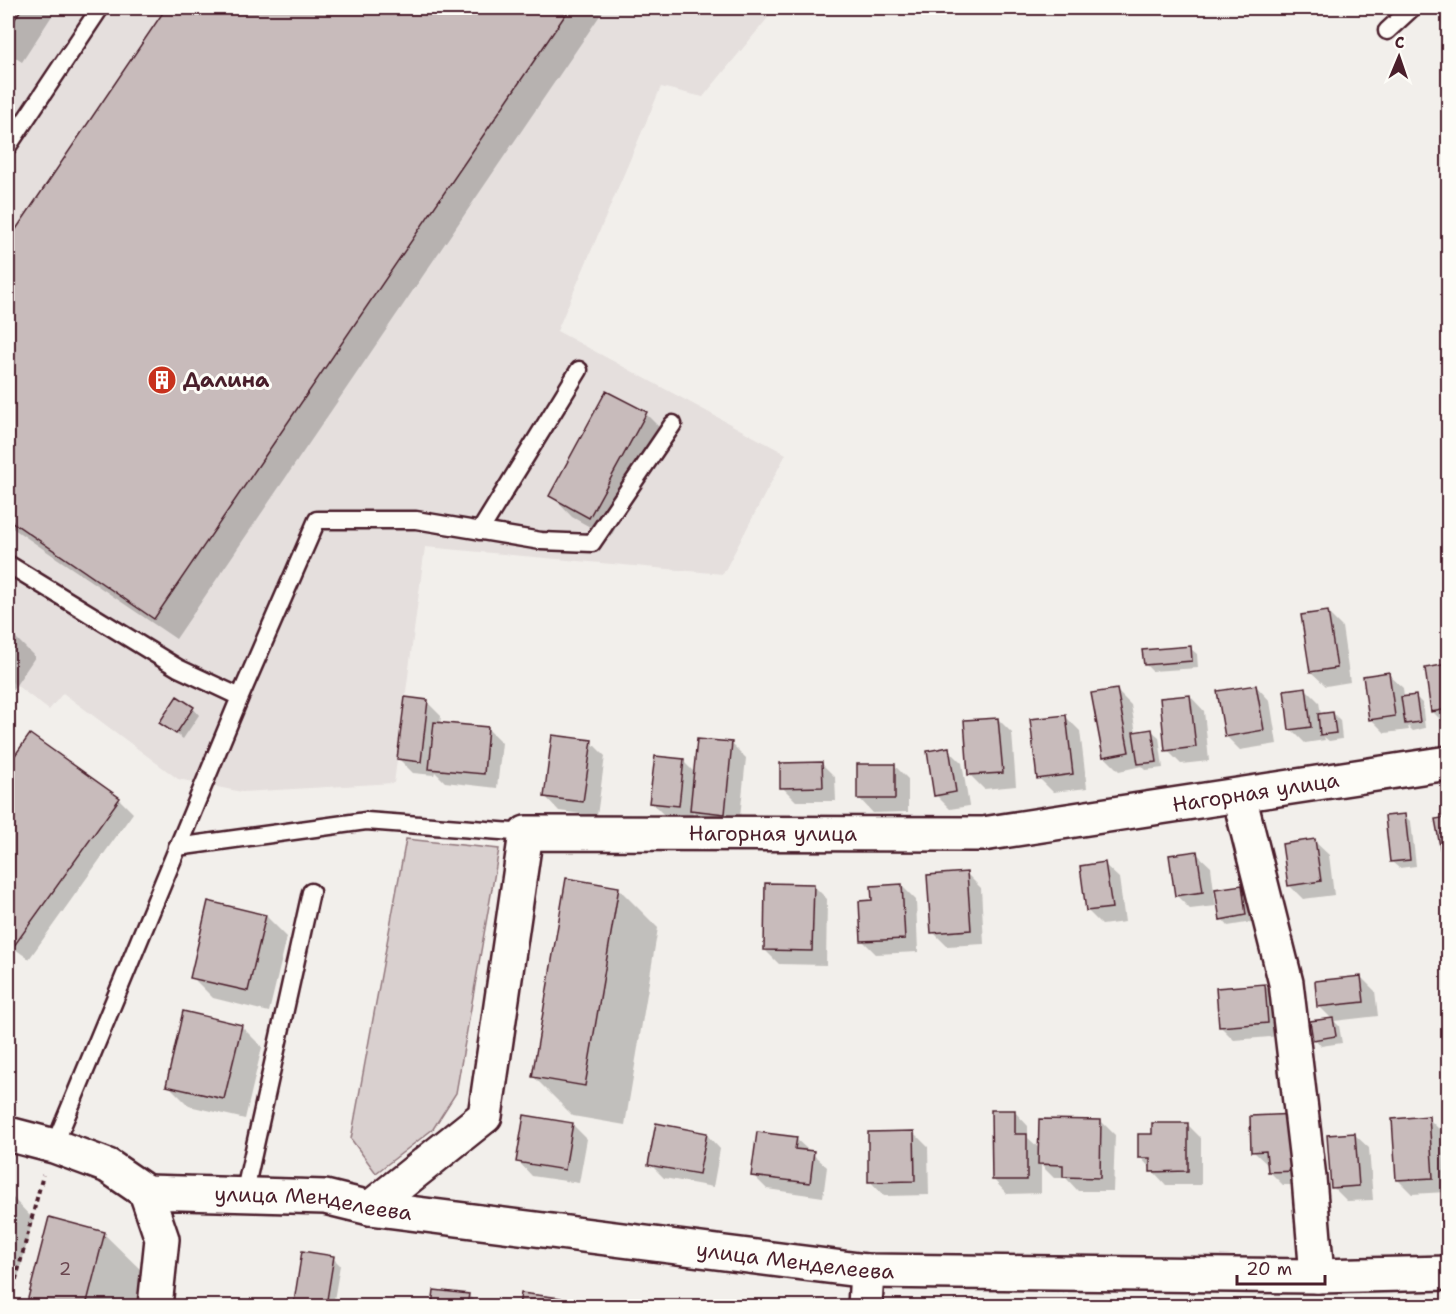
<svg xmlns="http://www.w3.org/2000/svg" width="1456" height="1314" font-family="'Shantell Sans',sans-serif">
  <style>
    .built { fill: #e5dfdd }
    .green { fill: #d9d0cf; stroke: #92787d; stroke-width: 1.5 }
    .shadow { fill: #0003 }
    .building { fill: #c8bbbb; stroke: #4a1f2b; stroke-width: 1.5 }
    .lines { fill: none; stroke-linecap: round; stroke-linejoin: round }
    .lane-casing { stroke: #4a1f2b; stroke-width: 21 }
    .street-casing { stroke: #4a1f2b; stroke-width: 38 }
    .secondary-casing { stroke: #4a1f2b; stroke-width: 38 }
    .path { stroke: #4a1f2b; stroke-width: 4; stroke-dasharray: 4.5 4.5; stroke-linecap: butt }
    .lane { stroke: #fdfcf7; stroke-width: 16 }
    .street { stroke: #fdfcf7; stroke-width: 33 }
    .secondary { stroke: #fdfcf7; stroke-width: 33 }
    .labels { text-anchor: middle; stroke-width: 6; stroke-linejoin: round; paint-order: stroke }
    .number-label { font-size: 18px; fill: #6a464f }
    .poi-label { font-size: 21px; font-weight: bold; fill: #4a1f2b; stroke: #fdfcf7; text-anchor: start }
    .street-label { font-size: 21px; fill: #4a1f2b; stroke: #fdfcf7 }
  </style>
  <rect width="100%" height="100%" fill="#f2efeb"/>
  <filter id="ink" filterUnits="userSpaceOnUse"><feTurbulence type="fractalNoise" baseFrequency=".0167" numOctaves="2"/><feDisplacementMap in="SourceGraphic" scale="12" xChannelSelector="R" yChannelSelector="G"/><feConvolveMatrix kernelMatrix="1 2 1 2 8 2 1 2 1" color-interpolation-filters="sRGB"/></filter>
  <g filter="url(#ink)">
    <path class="built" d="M8,8H776L703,97L661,87L557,331L786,454L723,574L425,547L394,783L242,792L178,779L63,693L49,710L8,679Z"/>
    <path class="green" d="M406,839L499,849L456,1093L433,1129L376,1173L351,1139Z"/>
    <path class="shadow" d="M8,8H57L22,62L8,53Z
      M168,8H605L176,639L8,525V243Z
      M646,414L667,435L610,538L572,517L551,495Z
      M1328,613L1342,627L1350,682L1326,686L1311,672Z
      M8,630L35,657L8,697Z
      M1190,648L1197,654L1198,668L1152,671L1145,664Z
      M1448,666V725H1446L1432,711L1426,669Z
      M1388,674L1403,688L1404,698L1415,696L1422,703L1425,728L1413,731L1408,726L1409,730L1385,733L1371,719Z
      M1256,686L1270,701L1277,744L1240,750L1226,736Z
      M1305,688L1319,702L1321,715L1333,713L1340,720L1342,739L1329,741L1324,737L1325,740L1305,743L1291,729Z
      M1116,690L1131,705L1136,733L1152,731L1159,737L1163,768L1146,770L1142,766L1119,771L1105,757Z
      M1190,696L1204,711L1209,761L1181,764L1167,750Z
      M427,702L441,716L440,724L488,729L502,743L497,788L445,782L435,772L434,775L413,773L399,759Z
      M193,708L199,715L183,739L161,723Z
      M1066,717L1080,731L1087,788L1053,792L1039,778Z
      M998,719L1012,733L1016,786L984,789L970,775Z
      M30,736L119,799L133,813L29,959L8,944V768Z
      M591,742L605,756L597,816L559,811L545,796Z
      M732,744L746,758L739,827L706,824L693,811L692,819L665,816L651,802L683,761L695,773Z
      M948,749L962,763L969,806L950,809L936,795Z
      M821,763L835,777L836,801H796L782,787Z
      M894,765L908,779V812L873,813L859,798Z
      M1404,815L1411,822L1416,866L1399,868L1392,862Z
      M1448,818V875L1437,820Z
      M1314,841L1329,855L1334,895L1303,899L1289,885Z
      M1196,853L1211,867L1214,891L1241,887L1248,894L1252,922L1228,926L1222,919L1217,891H1214L1216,906L1190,909L1176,895Z
      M1104,864L1119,878L1125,922L1102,925L1088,911Z
      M967,874L981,888L984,944L947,946L933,932Z
      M567,880L619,889L658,928L625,1125L573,1116L533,1076Z
      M813,885L827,899L826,965L779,964L765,950Z
      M902,886L916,900L918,952L876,954L862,940L874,902Z
      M266,916L287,937L269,1012L213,998L192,977Z
      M1361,977L1375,991L1378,1016L1334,1021L1339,1026L1342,1043L1321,1046L1315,1039L1332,1019L1319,1006Z
      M1264,985L1278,999L1282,1036L1234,1040L1220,1026Z
      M241,1026L262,1047L245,1119L189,1106L168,1085Z
      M1014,1111L1028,1126V1138L1040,1149L1101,1121L1115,1135L1113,1191H1078L1066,1178H1054L1041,1165V1193L1007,1194L993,1179Z
      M1251,1118L1311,1185H1283L1269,1171V1166L1253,1151Z
      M1428,1118L1442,1132L1446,1192L1412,1194L1398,1180Z
      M572,1124L587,1139L579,1183L532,1176L518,1161Z
      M1187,1124L1201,1138V1185H1166L1140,1157L1153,1135Z
      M914,1133L928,1147L929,1195L884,1196L870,1181Z
      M706,1134L720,1149L713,1187L664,1178L650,1164Z
      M1354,1134L1369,1148L1373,1200L1347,1201L1333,1187Z
      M796,1139L827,1167L823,1197L767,1189L753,1175Z
      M8,1196L12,1197L33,1219L18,1278L8,1276Z
      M50,1219L104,1234L144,1273L135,1306H27Z
      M333,1258L340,1265L333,1306H300L296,1302Z
      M436,1291L468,1295L480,1306H434Z
      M522,1294L561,1299L568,1306H520Z"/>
    <path class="building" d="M8,8H22L8,30Z
      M166,8H570L154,619L8,519V241Z
      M606,391L647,412L589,518L549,496Z
      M1328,611L1337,668L1310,672L1301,615Z
      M1191,646L1192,661L1144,665L1142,650Z
      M1448,664V709L1431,712L1425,668Z
      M1389,672L1395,716L1369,720L1363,676Z
      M1256,685L1264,730L1225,737L1217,691Z
      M1306,687L1311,727L1289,730L1284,690Z
      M1117,689L1129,752L1103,757L1091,693Z
      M1190,695L1196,747L1165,751L1160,698Z
      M1416,695L1420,722L1405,724L1401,697Z
      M177,696L194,707L176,734L159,723Z
      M405,697L428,700L421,762L397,759Z
      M1333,712L1336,733L1320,735L1318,714Z
      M1066,715L1073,774L1037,779L1030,719Z
      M998,718L1003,773L968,775L964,720Z
      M434,722L488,727L484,774L429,769Z
      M1152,729L1157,762L1138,764L1133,732Z
      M30,734L120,798L14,946L8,941V765Z
      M552,735L592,740L583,802L544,797Z
      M697,739L732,742L725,814L690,810Z
      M949,747L956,792L934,796L927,751Z
      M655,756L684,759L679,806L649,803Z
      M822,762L823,787L780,788V763Z
      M857,764H895V799H857Z
      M1405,814L1410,860L1390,862L1385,816Z
      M1448,817V874H1445L1435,819Z
      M1315,839L1321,881L1288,886L1282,844Z
      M1197,851L1203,892L1175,896L1169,855Z
      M1105,862L1112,908L1086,911L1080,866Z
      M967,872L971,930L931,933L927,875Z
      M566,878L619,887L585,1086L532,1077Z
      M765,883L814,884L812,951L764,950Z
      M902,884L905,939L861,941L859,901L872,900L871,886Z
      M1242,885L1246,915L1220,920L1215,889Z
      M208,901L266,915L248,991L190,978Z
      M1361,976L1364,1002L1317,1007L1315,981Z
      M1265,984L1268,1023L1219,1027L1216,988Z
      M183,1011L242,1025L224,1099L166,1086Z
      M1333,1018L1336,1036L1313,1040L1310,1021Z
      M991,1110H1015V1134H1027V1180H992Z
      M1295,1114L1297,1171L1268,1172L1266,1151L1251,1152L1250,1116Z
      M524,1115L573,1123L565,1170L516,1162Z
      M1429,1116L1433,1178L1396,1180L1392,1119Z
      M1039,1119L1101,1120L1100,1178L1063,1177V1165L1038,1164Z
      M656,1123L707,1133L699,1174L648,1165Z
      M1152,1123H1188V1171L1150,1172V1158H1138V1134H1152Z
      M914,1131L915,1181L868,1182V1132Z
      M757,1132L797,1137L795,1149L814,1151L810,1183L751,1176Z
      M1355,1133L1359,1186L1331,1188L1327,1135Z
      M49,1217L105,1232L86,1306H26Z
      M302,1251L334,1256L326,1306L294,1302Z
      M434,1290L469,1294L467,1306H432Z
      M521,1293L561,1298L560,1306H519Z"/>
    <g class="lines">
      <g class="lane-casing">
        <path id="lane" d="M1387,31L1412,8
          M8,146L100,8
          M480,531L579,370
          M8,564L178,668L240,697
          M177,847L366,821L526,833
          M54,1146L240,697L317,520H416L541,541L592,543L673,424
          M244,1195L311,892"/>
      </g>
      <g class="street-casing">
        <g id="street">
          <path d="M1239,796L1286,983L1309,1178L1317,1276"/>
          <path id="s1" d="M370,1208L485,1116L526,833L983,834L1448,763"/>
          <path id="s2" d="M155,1306L162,1239L146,1192L325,1197L370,1208L867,1271L1317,1276L1448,1273"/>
          <path d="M865,1306L867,1271"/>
        </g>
      </g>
      <g class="secondary-casing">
        <path id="secondary" d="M8,1134L54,1146L108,1166L146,1192"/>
      </g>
      <path class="path" d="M9,1306L43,1175"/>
      <use href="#lane" class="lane"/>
      <use href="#street" class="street"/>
      <use href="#secondary" class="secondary"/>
    </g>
  </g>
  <defs>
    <g id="building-disc" transform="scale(1.5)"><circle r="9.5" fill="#c8321e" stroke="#fdfcf7"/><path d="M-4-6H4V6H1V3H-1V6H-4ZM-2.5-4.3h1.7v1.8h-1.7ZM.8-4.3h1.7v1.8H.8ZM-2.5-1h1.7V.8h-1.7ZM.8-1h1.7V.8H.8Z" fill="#fff"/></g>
  </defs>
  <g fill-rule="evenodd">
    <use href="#building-disc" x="162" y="380"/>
  </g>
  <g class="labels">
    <g class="number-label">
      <text x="65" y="1275">2</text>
    </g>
    <g class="poi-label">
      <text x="183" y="387">Далина</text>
    </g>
    <g class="street-label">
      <text dy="7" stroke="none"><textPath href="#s1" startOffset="1166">Нагорная улица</textPath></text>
      <text dy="7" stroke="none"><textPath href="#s1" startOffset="680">Нагорная улица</textPath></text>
      <text dy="7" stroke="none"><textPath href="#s2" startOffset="285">улица Менделеева</textPath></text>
      <text dy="7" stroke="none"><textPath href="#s2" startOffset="771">улица Менделеева</textPath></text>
    </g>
  </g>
  <rect width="1456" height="1314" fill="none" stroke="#fdfcf7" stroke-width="30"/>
  <rect x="15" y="15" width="1426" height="1284" fill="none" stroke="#4a1f2b" stroke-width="2" filter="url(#ink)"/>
  <g transform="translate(1399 57) rotate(2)" stroke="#fdfcf7" stroke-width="4.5" paint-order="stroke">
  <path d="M0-4.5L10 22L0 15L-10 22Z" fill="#4a1f2b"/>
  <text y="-9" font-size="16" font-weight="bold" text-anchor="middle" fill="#4a1f2b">С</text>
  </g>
  <path d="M1237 1275v9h88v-9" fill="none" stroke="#4a1f2b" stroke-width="3"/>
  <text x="1246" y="1275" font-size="18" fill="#4a1f2b" stroke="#fdfcf7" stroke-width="4.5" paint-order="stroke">20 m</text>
</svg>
